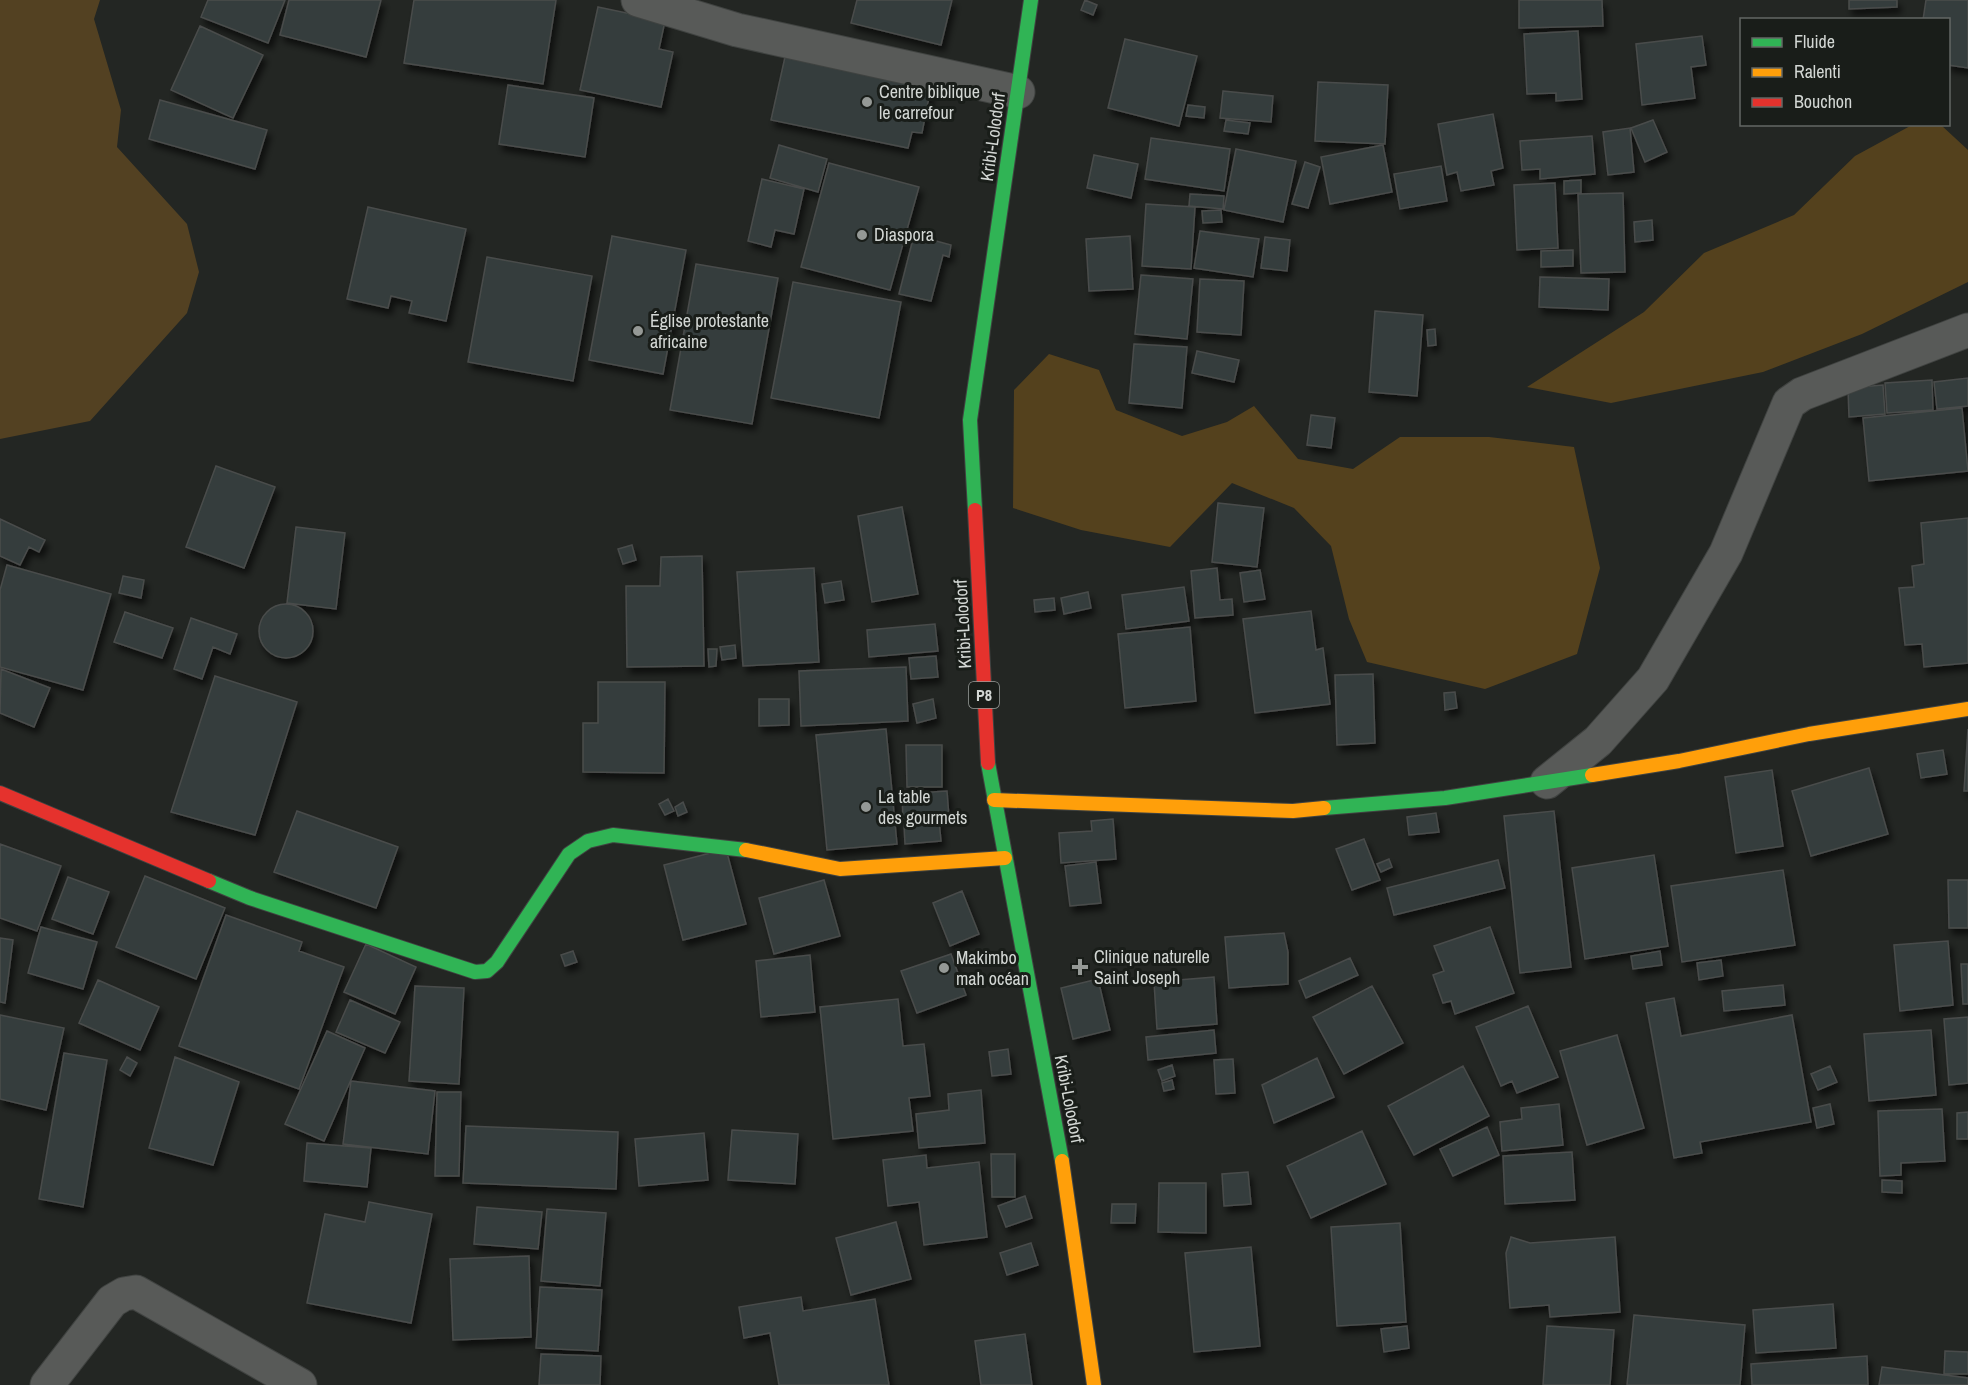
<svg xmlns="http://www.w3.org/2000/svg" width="1968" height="1385" font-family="'Archivo Narrow',sans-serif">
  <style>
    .green { fill: #534122 }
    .forest { fill: #54411d }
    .building { fill: #343e3c; stroke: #4a4c4b; stroke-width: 1.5; filter: url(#shadow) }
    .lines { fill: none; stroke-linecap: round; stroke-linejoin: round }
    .street-casing { stroke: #404341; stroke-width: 35 }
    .fast-casing { stroke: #404341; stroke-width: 16 }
    .slow-casing { stroke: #404341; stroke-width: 16 }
    .jam-casing { stroke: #404341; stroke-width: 16 }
    .street { stroke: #585a58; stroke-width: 33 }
    .fast { stroke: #30b455; stroke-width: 14 }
    .slow { stroke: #ff9f0a; stroke-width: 14 }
    .jam { stroke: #e5322d; stroke-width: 14 }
    .poi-dot { fill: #959996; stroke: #191d19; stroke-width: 2 }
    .labels { text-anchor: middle; stroke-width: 6; stroke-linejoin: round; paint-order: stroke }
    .shield { fill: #191d19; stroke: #9b9f9c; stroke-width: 1.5 }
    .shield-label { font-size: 16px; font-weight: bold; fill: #d3d7d4 }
    .poi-label { font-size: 18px; fill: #d3d7d4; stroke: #191d19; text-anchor: start }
    .street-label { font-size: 18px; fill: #d3d7d4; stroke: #191d19 }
  </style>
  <defs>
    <filter id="shadow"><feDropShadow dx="3.5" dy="6" stdDeviation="3" flood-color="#0009"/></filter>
  </defs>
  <rect width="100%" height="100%" fill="#232623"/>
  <path class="green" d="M0,0H100L94,19L121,110L117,147L187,224L199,272L187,313L90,421L0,439Z"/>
  <path class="forest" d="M1912,125H1941L1968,150V282L1862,334L1763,372L1611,403L1527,387L1644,312L1704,253L1794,215L1855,156Z
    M1049,354L1099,370L1116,410L1182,436L1227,422L1254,406L1298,459L1353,469L1400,437H1489L1574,447L1600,568L1577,654L1485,689L1367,662L1349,619L1331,546L1294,508L1232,483L1170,547L1081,530L1013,508L1014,390Z"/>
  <path class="building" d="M208,0H285L268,43L201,17Z
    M289,0H381L366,57L280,35Z
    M414,0H556L543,84L404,63Z
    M857,0H952L941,45L851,23Z
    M1085,0L1097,5L1093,15L1081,10Z
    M1519,0H1602L1603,26L1519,28Z
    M1849,0H1897V7L1849,9Z
    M1926,0H1968V68L1948,65V20H1923Z
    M598,7L665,21L659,49L673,52L661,107L580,90Z
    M200,26L263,55L233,118L171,90Z
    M1578,31L1582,99L1556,101V93L1527,94L1524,34Z
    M1702,36L1706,65L1691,67L1695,98L1642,105L1636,44Z
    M1125,39L1197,56L1179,126L1108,108Z
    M787,48L924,76L921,90L930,92L922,133L912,132L908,148L771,120Z
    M1318,82L1388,85L1385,144L1315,141Z
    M508,85L594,98L585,157L499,144Z
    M1223,91L1273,96L1271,122L1220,118Z
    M160,100L267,130L255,169L149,139Z
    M1188,105L1205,107L1204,118L1186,116Z
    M1493,114L1503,168L1491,171L1494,185L1461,191L1457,172L1447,175L1438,124Z
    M1226,120L1250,123L1248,134L1224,131Z
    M1653,120L1667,152L1645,162L1631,128Z
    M1630,128L1634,172L1608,175L1603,132Z
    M1592,136L1595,174L1540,179V169L1522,170L1520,141Z
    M1151,138L1230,149L1224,191L1145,179Z
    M779,145L827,159L818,192L770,178Z
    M1383,145L1392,192L1330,204L1321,157Z
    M1236,149L1296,161L1283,222L1224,210Z
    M1094,155L1138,164L1131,198L1087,188Z
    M1305,162L1320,167L1308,208L1292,204Z
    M829,163L919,187L890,290L801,267Z
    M1441,166L1447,201L1400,209L1394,174Z
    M762,179L804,189L794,234L775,230L771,247L748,241Z
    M1581,180V193L1564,194V181Z
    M1555,183L1558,248L1517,250L1514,185Z
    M1623,193L1625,272L1581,273L1578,194Z
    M1190,194L1224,196L1223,209L1189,206Z
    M1146,204L1195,207L1191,269L1142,266Z
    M368,207L466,229L446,321L409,313L412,301L391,296L388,308L347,299Z
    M1221,210L1222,222L1203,223L1202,211Z
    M1652,220L1653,240L1635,242L1634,222Z
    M1200,231L1259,239L1253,277L1194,268Z
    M914,235L951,245L949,257L943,255L931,301L899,294Z
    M612,236L686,250L663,374L589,360Z
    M1130,236L1133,289L1089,291L1086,239Z
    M1265,237L1290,240L1287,271L1261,268Z
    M1573,250V266L1541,267V251Z
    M487,257L592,276L573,381L468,362Z
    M696,264L778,278L752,424L670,410Z
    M1141,275L1193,279L1187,339L1135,334Z
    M1540,277L1609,279L1608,310L1539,307Z
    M1200,279L1244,281L1241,335L1197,332Z
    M793,282L901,302L879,418L771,398Z
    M1375,311L1423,315L1417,396L1369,392Z
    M1435,329L1436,345L1428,346L1427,330Z
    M1134,344L1187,347L1182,408L1129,403Z
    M1197,351L1239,360L1234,382L1192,373Z
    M1968,378V406L1937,409L1934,382Z
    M1932,380L1933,410L1887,413L1885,383Z
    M1883,385L1885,414L1849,417L1848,388Z
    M1962,408L1968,471L1869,481L1863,418Z
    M1311,415L1335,418L1331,448L1307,445Z
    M216,466L275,487L244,568L186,547Z
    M1218,503L1264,508L1257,567L1212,562Z
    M902,507L918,594L872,602L858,516Z
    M1968,518V663L1924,667L1922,644L1905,645L1899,588L1914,587L1912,566L1924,564L1921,523Z
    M0,519L45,540L39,552L29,547L20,565L0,556Z
    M296,527L345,533L336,609L287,603Z
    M632,545L636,560L623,564L618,549Z
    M702,556L704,666L627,667L626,586H660L661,557Z
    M7,565L111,594L83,690L0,667V590Z
    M814,568L819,662L743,666L737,572Z
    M1217,568L1220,600L1232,599L1233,615L1195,618L1191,571Z
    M1260,570L1265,599L1244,602L1240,573Z
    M123,576L144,580L141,598L119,593Z
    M841,581L844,600L825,603L822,584Z
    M1184,587L1189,621L1126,629L1122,595Z
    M1088,592L1091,608L1064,614L1061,598Z
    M1054,598L1055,610L1035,612L1034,600Z
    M259 631a27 27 0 1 1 54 0a27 27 0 1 1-54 0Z
    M1311,611L1316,650L1323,648L1330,704L1255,713L1243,619Z
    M125,612L173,628L162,658L114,642Z
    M191,618L237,634L230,654L213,647L202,679L174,669Z
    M935,624L938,651L869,657L867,630Z
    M1190,627L1196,701L1125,708L1118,634Z
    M735,645L736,658L722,660L720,647Z
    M708,649H717L716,666L709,667Z
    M936,656L938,677L911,679L909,658Z
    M906,667L908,721L801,726L799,671Z
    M1,669L50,688L34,727L0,713Z
    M1373,674L1375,743L1337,745L1335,675Z
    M215,676L297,702L255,835L171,812Z
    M598,682H665L664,773L583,772V723H598Z
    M1455,692L1457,708L1445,710L1444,693Z
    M759,699H789V725L759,726Z
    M933,699L936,718L917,723L913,704Z
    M886,729L897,844L827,850L816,735Z
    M1968,729V791H1964Z
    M906,745H942V787H907Z
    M1943,750L1947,774L1921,778L1917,754Z
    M1869,768L1888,834L1811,856L1792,791Z
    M1772,770L1783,846L1736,853L1725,777Z
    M947,791L949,817L903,819L902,794Z
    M668,799L674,811L665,815L659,804Z
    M683,802L687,812L678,816L675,807Z
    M297,811L398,847L376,908L274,872Z
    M1554,811L1571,967L1520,973L1504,816Z
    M1436,813L1439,832L1409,835L1407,817Z
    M1113,819L1116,859L1061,863L1059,833L1092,831L1091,821Z
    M939,820L941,841L905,844L904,824Z
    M1364,839L1380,880L1352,890L1336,849Z
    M0,844L61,866L37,931L0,918Z
    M726,849L746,924L683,940L664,865Z
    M1654,855L1668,946L1585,959L1572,868Z
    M1389,859L1392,867L1381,872L1377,864Z
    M1498,860L1505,888L1394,915L1387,888Z
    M1096,862L1101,903L1070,906L1065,866Z
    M1783,870L1795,945L1682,962L1671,886Z
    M145,876L225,908L196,979L116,947Z
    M68,877L109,892L93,934L52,919Z
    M824,880L840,936L774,954L759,898Z
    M1948,880H1968V928H1949Z
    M962,891L979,934L950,946L933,903Z
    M226,915L302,942L299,951L344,967L299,1089L179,1046Z
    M41,927L97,942L83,989L28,973Z
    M1490,927L1514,993L1455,1014L1451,1001L1443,1003L1433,975L1444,971L1434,946Z
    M1284,933L1288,952V984L1229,988L1225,937Z
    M0,938L13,940L5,1003L0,1002Z
    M1948,941L1953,1005L1900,1011L1894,945Z
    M366,944L416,967L395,1014L344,992Z
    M573,951L577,962L565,966L561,955Z
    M1660,951L1662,965L1633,969L1631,956Z
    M951,954L966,995L917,1013L901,971Z
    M810,955L815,1012L761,1017L756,961Z
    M1350,958L1358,975L1306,998L1299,981Z
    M1721,960L1723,976L1699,980L1697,963Z
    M1961,964H1968V1004H1963Z
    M1214,977L1217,1024L1157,1029L1154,982Z
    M1098,979L1110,1030L1073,1039L1061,988Z
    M98,980L159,1007L140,1050L79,1023Z
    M1783,985L1785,1005L1724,1011L1722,991Z
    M415,986L464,988L459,1084L409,1081Z
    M1372,986L1403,1043L1344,1074L1313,1017Z
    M1674,998L1681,1036L1792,1015L1811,1122L1700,1142L1702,1153L1674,1158L1646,1003Z
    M898,999L903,1046L924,1044L930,1096L909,1098L913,1131L833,1139L820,1007Z
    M350,1000L400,1022L385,1053L336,1032Z
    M1528,1006L1558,1077L1517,1093L1512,1081L1501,1086L1476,1027Z
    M0,1015L64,1028L46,1110L0,1099Z
    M1968,1017V1083L1949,1085L1944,1019Z
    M1214,1030L1216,1053L1148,1060L1146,1037Z
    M1931,1030L1936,1095L1869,1101L1864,1034Z
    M327,1031L365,1048L324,1141L285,1124Z
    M1617,1035L1644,1128L1587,1145L1560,1051Z
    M1008,1049L1011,1074L992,1076L989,1052Z
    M64,1053L107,1060L83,1207L39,1199Z
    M127,1057L137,1063L130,1076L120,1070Z
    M175,1057L239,1082L213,1165L149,1148Z
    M1317,1058L1334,1097L1274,1123L1262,1085Z
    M1233,1059L1235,1093L1216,1094L1214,1060Z
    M1172,1065L1175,1076L1162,1081L1158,1070Z
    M1463,1066L1489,1116L1414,1155L1388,1106Z
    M1830,1066L1837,1082L1818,1090L1811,1074Z
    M1172,1080L1174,1089L1164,1091L1162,1083Z
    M351,1081L435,1091L428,1154L343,1144Z
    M981,1090L985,1143L919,1148L916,1114L949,1110L948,1094Z
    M437,1092H461L459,1176H435Z
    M1559,1104L1563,1145L1502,1151L1500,1122L1522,1119L1521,1108Z
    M1830,1104L1834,1124L1817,1128L1813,1108Z
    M1942,1109L1945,1161L1901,1163V1175L1880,1176L1878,1111Z
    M1968,1112V1139H1957V1113Z
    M466,1126L618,1132L616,1189L463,1183Z
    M1487,1127L1499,1155L1453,1176L1440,1149Z
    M732,1130L798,1134L795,1184L728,1180Z
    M1362,1131L1386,1184L1311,1218L1287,1166Z
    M704,1133L708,1180L639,1186L635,1139Z
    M307,1143L371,1148L367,1187L304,1181Z
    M1572,1152L1575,1200L1505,1204L1503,1156Z
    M991,1154H1015V1197H992Z
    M926,1155L927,1168L979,1162L987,1237L924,1245L919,1202L888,1206L883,1160Z
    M1248,1172L1251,1204L1224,1206L1222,1174Z
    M1882,1180L1902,1181V1193L1882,1192Z
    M1159,1183H1206V1233L1158,1232Z
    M1025,1196L1032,1218L1006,1227L998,1206Z
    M369,1202L432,1214L411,1323L307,1303L325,1214L365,1222Z
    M1112,1204H1136L1135,1223H1111Z
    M477,1207L542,1212L538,1249L474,1244Z
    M547,1209L606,1213L600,1286L541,1281Z
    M896,1222L911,1279L851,1295L836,1238Z
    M1400,1223L1406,1322L1337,1326L1331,1227Z
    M1511,1237L1530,1243L1615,1237L1620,1312L1550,1317L1549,1305L1510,1308L1506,1253Z
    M1031,1243L1038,1265L1007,1275L1000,1253Z
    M1251,1247L1260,1346L1194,1352L1185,1253Z
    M529,1256L531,1337L453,1340L450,1259Z
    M540,1287L602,1290L598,1351L536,1348Z
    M801,1297L803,1311L875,1299L889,1385H779L770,1333L744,1338L739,1307Z
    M1833,1304L1836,1348L1756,1353L1753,1310Z
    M1634,1315L1745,1325L1740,1385H1627Z
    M1407,1326L1409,1348L1384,1352L1381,1329Z
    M1547,1326L1614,1330L1610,1385H1543Z
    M1025,1334L1032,1385H981L975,1341Z
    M1945,1351L1968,1352V1374H1944Z
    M541,1354L601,1356L600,1385H539Z
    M1867,1356L1868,1385H1752L1751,1364Z
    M1882,1367L1968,1378V1385H1879Z"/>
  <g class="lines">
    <g class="street-casing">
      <path id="street" d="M638,0L737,30L1018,92
        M1547,782L1598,741L1653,679L1726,553L1789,403L1802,394L1968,330
        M47,1385L112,1301L124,1294L136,1292L300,1385"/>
    </g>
    <g class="fast-casing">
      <path id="fast" d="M975,510L970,420L1031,0
        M988,763L1062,1161
        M1324,808L1445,798L1592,775
        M209,881L250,898L475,972L487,971L497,962L569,854L588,841L613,835L746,850"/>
    </g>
    <g class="slow-casing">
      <path id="slow" d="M1592,775L1679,761L1809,734L1968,709
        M994,800L1293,811L1324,808
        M746,850L840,869L1005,858
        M1062,1161L1094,1385"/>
    </g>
    <g class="jam-casing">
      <path id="jam" d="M975,510L988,763
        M0,793L209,881"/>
    </g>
    <use href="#street" class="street"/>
    <use href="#fast" class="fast"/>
    <use href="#slow" class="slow"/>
    <use href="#jam" class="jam"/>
  </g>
  <g class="poi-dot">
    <circle cx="867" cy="102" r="6"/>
    <circle cx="862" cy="235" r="6"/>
    <circle cx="638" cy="331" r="6"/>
    <circle cx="866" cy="807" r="6"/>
    <path d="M1077 958h6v6h6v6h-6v6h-6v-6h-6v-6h6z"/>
    <circle cx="944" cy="968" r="6"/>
  </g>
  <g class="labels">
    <rect class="shield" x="969" y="682" width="30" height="26" rx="4.5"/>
    <g class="shield-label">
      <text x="984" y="701">P8</text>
    </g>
    <g class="poi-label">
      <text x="879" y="98">Centre biblique<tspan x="879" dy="21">le carrefour</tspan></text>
      <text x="874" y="241">Diaspora</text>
      <text x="650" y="327">Église protestante<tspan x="650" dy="21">africaine</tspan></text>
      <text x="878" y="803">La table<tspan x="878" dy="21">des gourmets</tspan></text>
      <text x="1094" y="963">Clinique naturelle<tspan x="1094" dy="21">Saint Joseph</tspan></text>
      <text x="956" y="964">Makimbo<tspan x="956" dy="21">mah océan</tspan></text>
    </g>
    <g class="street-label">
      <text transform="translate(993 137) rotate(-82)" y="6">Kribi-Lolodorf</text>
      <text transform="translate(963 624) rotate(-93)" y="6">Kribi-Lolodorf</text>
      <text transform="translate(1069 1099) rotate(79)" y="6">Kribi-Lolodorf</text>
    </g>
  </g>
  <rect x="1740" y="18" width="210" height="108" fill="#191d19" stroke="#636764" stroke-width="1.5"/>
  <rect x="1752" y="38" width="30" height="9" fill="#30b455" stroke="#636764" stroke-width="1.5"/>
  <text x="1794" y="48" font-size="18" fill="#d3d7d4">Fluide</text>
  <rect x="1752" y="68" width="30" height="9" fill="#ff9f0a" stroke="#636764" stroke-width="1.5"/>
  <text x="1794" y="78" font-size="18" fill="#d3d7d4">Ralenti</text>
  <rect x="1752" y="98" width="30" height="9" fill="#e5322d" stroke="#636764" stroke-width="1.5"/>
  <text x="1794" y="108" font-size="18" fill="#d3d7d4">Bouchon</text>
</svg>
